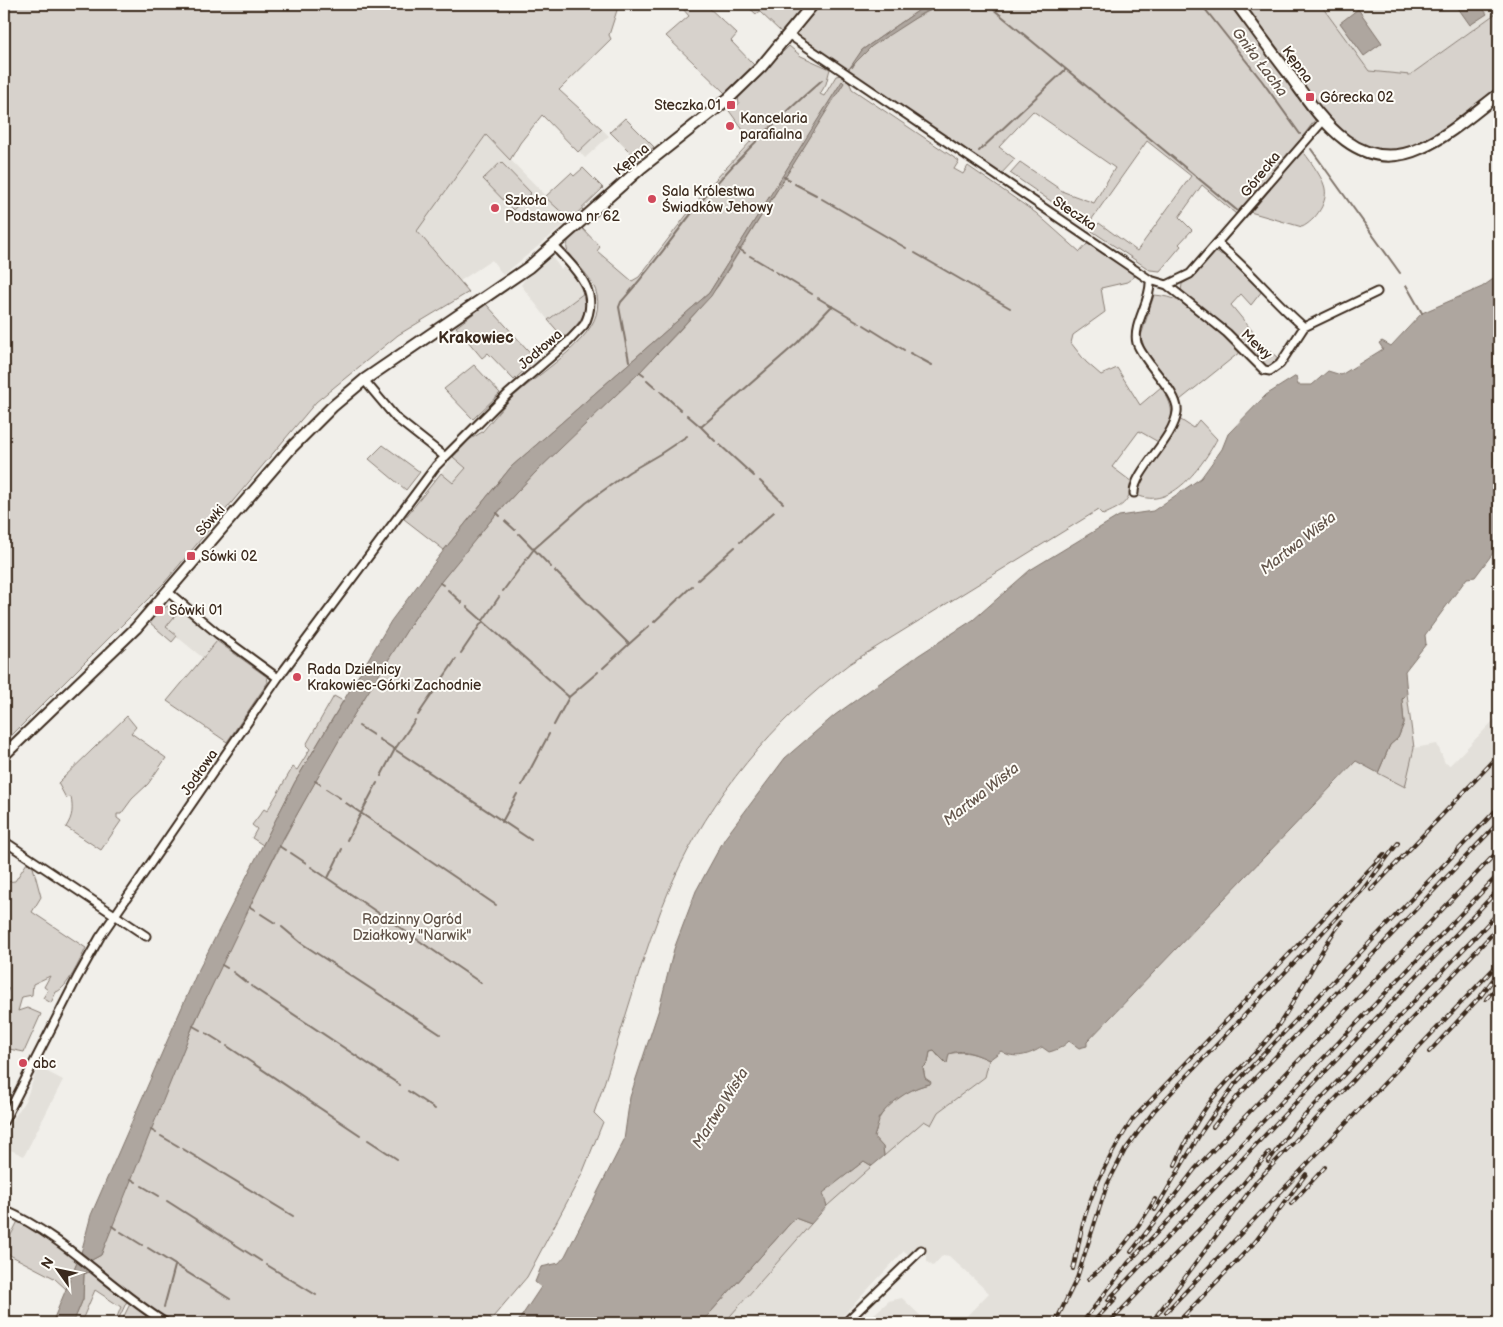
<svg xmlns="http://www.w3.org/2000/svg" width="1503" height="1327" font-family="'Balsamiq Sans',sans-serif">
  <style>
    .built { fill: #e3e0da }
    .green { fill: #d7d2cc; stroke: #897e75 }
    .water { fill: #aea69f; stroke: #80746b }
    .lines { fill: none; stroke-linecap: round; stroke-linejoin: round }
    .stream { stroke: #80746b; stroke-width: 2 }
    .street-casing { stroke: #3b2a1e; stroke-width: 11 }
    .secondary-casing { stroke: #3b2a1e; stroke-width: 14 }
    .street { stroke: #fdfcf7; stroke-width: 7 }
    .secondary { stroke: #fdfcf7; stroke-width: 10 }
    .rail-casing { stroke: #3b2a1e; stroke-width: 4 }
    .rail { stroke: #fdfcf7; stroke-width: 2; stroke-dasharray: 5.5; stroke-linecap: butt }
    .poi-dot { fill: #d1495b; stroke: #fdfcf7; stroke-width: 2 }
    .labels { text-anchor: middle; stroke-width: 4; stroke-linejoin: round; paint-order: stroke }
    .street-label { font-size: 14px; fill: #3b2a1e; stroke: #fdfcf7 }
    .poi-label { font-size: 14px; fill: #3b2a1e; stroke: #fdfcf7; text-anchor: start }
    .park-label { font-size: 14px; fill: #62544a; stroke: #fdfcf7 }
    .water-label { font-size: 15px; font-style: italic; fill: #63554b; stroke: #fdfcf7 }
    .quarter-label { font-size: 16px; font-weight: bold; fill: #3b2a1e; stroke: #fdfcf7 }
  </style>
  <rect width="100%" height="100%" fill="#f1efea"/>
  <filter id="ink" filterUnits="userSpaceOnUse"><feTurbulence type="fractalNoise" baseFrequency=".02" numOctaves="2"/><feDisplacementMap in="SourceGraphic" scale="10" xChannelSelector="R" yChannelSelector="G"/><feConvolveMatrix kernelMatrix="1 2 1 2 8 2 1 2 1" color-interpolation-filters="sRGB"/></filter>
  <g filter="url(#ink)">
    <path class="built" d="M1320,4H1499V11L1410,75L1369,71Z
      M602,129L609,136L585,158L579,151Z
      M486,135L570,220L503,275L492,260L460,281L416,231Z
      M552,257L561,269L564,267L580,282L584,293L548,320L521,285L525,279Z
      M453,457L466,468L453,484L441,473Z
      M181,609L217,641L203,658L165,627Z
      M1499,715V1323H960L989,1293L949,1256L943,1255L933,1266L927,1262V1256L917,1247L909,1255L904,1251L836,1323H724L831,1201L897,1143L924,1121L931,1124L938,1112L985,1077L989,1060L1001,1051L1004,1054L1022,1056L1033,1053L1042,1047L1049,1052L1063,1047L1069,1041L1073,1043L1087,1042L1356,761L1405,786L1414,748L1437,744L1445,763L1450,765Z
      M38,1067L63,1080L24,1156L4,1147V1134L26,1099Z
      M902,1298L928,1323H864L889,1301Z"/>
    <path class="green" d="M4,4H619L609,35L611,39L559,90L602,129L578,152L542,115L520,143L510,160L486,135L417,231L469,292L398,335L316,402L165,582L4,743Z
      M689,4H705L737,34L731,41L754,65L725,93L666,36L689,16L683,9Z
      M745,4H805L781,32L760,12L756,14Z
      M820,4H933L922,8L862,50L852,68C866,43 919,13 947,4H1232L1315,120L1283,163L1236,214L1202,185L1179,217L1192,230L1179,244L1181,246L1160,271L1150,270L1092,231L1099,223L1137,251L1191,176L1147,141L1087,226L1010,173L1020,162L1064,192L1094,203L1115,168L1033,111L999,147L1015,159L1000,175L799,38L797,32Z
      M1242,4H1320L1369,71L1410,75L1499,11V90L1429,140L1402,150H1377L1365,147L1344,136L1324,113Z
      M789,46L801,56L830,69L826,84L820,94L824,96L836,76L841,75L848,79L852,89L959,161L954,169L963,174L968,166L1036,213L1080,252L1087,244L1091,243L1138,274L1127,282L1101,288L1105,312L1073,335L1071,343L1086,362L1101,375L1117,368L1140,405L1161,387C1177,411 1173,419 1160,443L1139,431L1112,467L1132,482C1129,504 1122,506 1103,515L1098,510L849,664C773,722 711,796 672,883C641,955 621,1038 594,1113L603,1122L582,1174L527,1277L488,1323H174L139,1302L90,1261L101,1255C164,1084 238,915 329,757C363,698 398,639 439,584C468,546 501,508 534,474C596,411 663,355 718,286L844,82L840,85L709,293L511,467L444,550L404,519L441,473L453,483L466,468L453,457C459,452 464,445 469,440C473,437 478,435 482,432C490,423 497,414 504,406C527,380 587,347 596,315C607,277 563,261 567,245C568,238 578,232 582,228L600,247L597,251L632,281L639,277L705,191L751,141L727,108H734L739,104L738,97Z
      M625,118L654,147L638,160L610,132Z
      M1301,149C1307,156 1322,177 1324,185C1330,201 1315,221 1302,227L1250,212Z
      M501,162L531,193L513,210L483,179Z
      M583,168L603,188L570,220L545,197L571,173L574,176Z
      M1215,252L1231,258L1262,291L1251,305L1241,294L1231,305L1254,333L1251,336L1259,346L1262,344L1279,359L1272,367H1266L1220,322L1181,291L1182,284L1194,277Z
      M584,293C590,311 579,324 566,336H562L548,320Z
      M1154,295C1191,297 1215,327 1240,352L1180,400L1144,347L1141,336Z
      M486,304L536,359L514,380L488,353L482,358L456,327Z
      M474,365L500,393L473,419L444,389Z
      M1178,418L1193,428L1199,420L1217,439C1203,465 1171,511 1137,495V485L1165,446Z
      M383,445L420,472L406,490L369,459Z
      M167,606L178,612L166,627L177,636L172,642L149,622L159,610L160,612Z
      M217,641L267,677L268,682L227,742L167,701Z
      M1407,694L1414,748L1405,787L1378,773L1390,745L1398,738L1404,723L1402,699Z
      M334,696L343,701L295,782L263,845L252,838L257,829L252,825L264,809L267,811L293,767L297,770L310,749L306,745Z
      M127,716L136,727L131,733L166,758L148,784L132,799L121,814H117V818L121,821L101,850L66,827C73,816 73,809 71,797L66,798L58,783Z
      M27,863L33,867L41,897L32,912L86,948C80,960 67,989 56,992L51,1003L43,998L48,990L44,987L50,976L33,984L32,995L22,997L18,1011L27,1008L41,1014L24,1052L4,1048V996L9,989L4,986V886L6,882L15,881Z
      M934,1051L938,1056C960,1051 968,1050 989,1060L985,1077L938,1112L931,1125L924,1121L884,1156L883,1147L874,1138C873,1111 906,1088 930,1084L925,1078L923,1068L928,1063L930,1052Z
      M864,1161L872,1166L827,1206L822,1193Z
      M795,1218L811,1224L724,1323H701Z
      M18,1221L32,1226L78,1261L66,1289L54,1278L4,1252V1241L7,1243Z
      M90,1271L127,1301L119,1318L117,1317L121,1307L95,1290L82,1320L93,1323H73L83,1299L84,1274Z
      M130,1304L145,1314L146,1320L149,1322L153,1319L160,1323H124L125,1321L122,1320Z"/>
    <path class="water" d="M933,4H947L923,13L872,46L849,69L862,50L922,8Z
      M1464,4H1480L1487,14L1470,25L1458,8Z
      M1358,9L1382,43L1364,56L1340,23Z
      M842,81L844,83L711,296L640,372L535,473L497,513L440,583L414,619L350,721L279,846L222,965L193,1026L101,1255L90,1261L89,1272L84,1274L83,1299L73,1323H52L81,1253L91,1215L196,975L295,782L391,621L444,550L511,467L709,293Z
      M1499,275V545L1475,577L1467,578L1425,635L1426,644L1405,671L1407,694L1402,699L1404,723L1398,738L1390,745L1378,773L1356,761L1087,1042V1046L1079,1048L1069,1041C1063,1047 1057,1050 1049,1052L1042,1047C1030,1055 1014,1060 1001,1051L989,1060C976,1054 962,1048 949,1054L947,1064L934,1051L930,1052L928,1063L923,1068L925,1078L931,1082L930,1084C911,1087 889,1103 878,1119L879,1121L874,1137L883,1147L884,1156L872,1166L864,1161L823,1193L827,1206L811,1224L795,1218L701,1323H517L541,1287L535,1282L541,1267L559,1263L565,1256L624,1140L630,1097L659,1009L674,949L696,891L725,838L785,758L835,715L919,655L973,620L1030,570L1119,516L1153,511L1201,478L1222,449L1228,434L1266,395L1296,376L1298,385H1312L1328,371L1341,375L1383,349L1379,343L1382,341L1391,346L1422,313L1482,287Z"/>
    <g class="lines">
      <path class="stream" d="M987,4L1239,212
        M1201,4L1262,81L1300,134
        M1311,149L1400,273
        M979,151L1065,70
        M784,177L790,180
        M795,184L816,195
        M822,199L906,248
        M739,249L745,253
        M915,253L1010,308
        M750,256L772,269
        M776,272L812,294
        M1406,285L1422,313
        M818,298L860,323
        M864,325L904,350
        M910,353L932,365
        M629,361L619,307L621,302C651,269 675,233 704,198C740,155 780,117 822,80
        M640,372L644,375
        M647,380L656,388
        M661,392L681,410
        M687,415L701,427L797,343L832,306
        M701,427L715,441
        M720,445L754,476
        M760,481L783,503
        M497,513L500,516
        M505,521L515,530
        M519,534L551,567
        M740,542L774,512
        M555,571L629,644L603,668
        M698,580L735,547
        M440,583L443,585
        M448,590L462,603
        M503,591L534,549L586,503L629,472L660,454L687,436
        M467,607L569,697L554,725
        M654,622L692,586
        M629,644L649,626
        M461,653L499,597
        M569,697L598,672
        M418,715L456,659
        M359,726L373,735
        M379,739L531,840
        M381,776L395,749L415,720
        M315,781L320,784
        M522,785L549,734
        M326,789L340,798
        M346,803L496,905
        M502,822L517,794
        M347,840L377,783
        M279,846L285,850
        M291,853L306,863
        M311,867L481,983
        M328,878L342,849
        M250,907L255,910
        M261,914L275,923
        M282,927L301,943L440,1034
        M222,965L227,968
        M233,972L247,983
        M251,986L400,1085
        M193,1026L200,1030
        M206,1033L222,1043
        M227,1046L360,1135
        M408,1091L435,1109
        M151,1130L156,1133
        M161,1136L178,1146
        M368,1140L397,1159
        M183,1149L293,1216
        M131,1179L136,1182
        M142,1186L159,1196
        M167,1201L261,1261
        M112,1226L116,1229
        M121,1232L142,1245
        M148,1248L230,1299
        M267,1265L316,1295
        M164,1307L175,1266"/>
      <g class="street-casing">
        <path id="street" d="M788,34L1150,280L1167,285L1201,312L1227,333L1264,370L1270,371L1280,364L1304,327L1377,292
          M1218,244C1249,269 1274,301 1304,327
          M1167,285L1190,274L1323,121
          M364,380L396,418L444,456
          M1134,493C1134,471 1174,439 1177,412C1180,393 1144,364 1137,343C1132,325 1152,300 1150,280
          M168,592L218,634L278,678
          M4,841L146,936
          M4,1121L77,978L100,937L278,678L436,466L508,394L569,341L584,325C602,292 575,269 554,246
          M4,1210C65,1236 110,1289 166,1323
          M845,1323L921,1250"/>
      </g>
      <g class="secondary-casing">
        <path id="secondary" d="M1237,4C1254,27 1271,51 1289,74C1320,118 1358,177 1421,148C1449,136 1475,112 1499,94
          M4,755L136,628L291,448L332,407L364,380L529,267L642,167L728,99L761,67L813,4"/>
      </g>
      <use href="#street" class="street"/>
      <use href="#secondary" class="secondary"/>
      <g class="rail-casing">
        <path id="rail" d="M1371,890L1499,755
          M1486,999L1499,985
          M1429,1052L1480,997L1498,973
          M1213,1127L1237,1097L1499,822
          M1268,1162L1292,1129L1499,912
          M1175,1165C1185,1142 1197,1119 1212,1099C1230,1076 1254,1057 1272,1034C1299,999 1315,956 1342,921
          M1291,1204L1325,1167
          M1155,1210L1202,1131L1235,1084L1499,807
          M1131,1252L1195,1169L1499,850
          M1073,1269C1078,1251 1080,1233 1085,1216C1096,1180 1113,1149 1133,1119L1384,854
          M1088,1279C1117,1258 1137,1230 1155,1199
          M1108,1300L1499,889
          M1166,1312L1499,963
          M1055,1323L1077,1278L1107,1185L1125,1150L1154,1111L1361,892L1398,843
          M1082,1323L1128,1263L1499,874
          M1092,1323L1116,1298
          M1109,1323L1242,1185L1269,1152
          M1151,1323L1257,1181L1499,927
          M1177,1323L1255,1242L1306,1174"/>
      </g>
      <use href="#rail" class="rail"/>
    </g>
  </g>
  <g class="poi-dot">
    <rect x="1305" y="92" width="10" height="10" rx="2.5"/>
    <rect x="726" y="100" width="10" height="10" rx="2.5"/>
    <circle cx="730" cy="126" r="5"/>
    <circle cx="652" cy="199" r="5"/>
    <circle cx="495" cy="208" r="5"/>
    <rect x="186" y="551" width="10" height="10" rx="2.5"/>
    <rect x="154" y="605" width="10" height="10" rx="2.5"/>
    <circle cx="297" cy="677" r="5"/>
    <circle cx="23" cy="1063" r="5"/>
  </g>
  <g class="labels">
    <g class="street-label">
      <text transform="translate(1298 64) rotate(54)" y="5">Kępna</text>
      <text transform="translate(631 159) rotate(-40)" y="5">Kępna</text>
      <text transform="translate(1260 174) rotate(-51)" y="5">Górecka</text>
      <text transform="translate(1075 213) rotate(34)" y="5">Steczka</text>
      <text transform="translate(1257 344) rotate(43)" y="5">Mewy</text>
      <text transform="translate(540 349) rotate(-41)" y="5">Jodłowa</text>
      <text transform="translate(210 520) rotate(-49)" y="5">Sówki</text>
      <text transform="translate(199 772) rotate(-55)" y="5">Jodłowa</text>
    </g>
    <g class="poi-label">
      <text x="1320" y="102">Górecka 02</text>
      <text x="721" y="110" text-anchor="end">Steczka 01</text>
      <text x="740" y="123">Kancelaria<tspan x="740" dy="16">parafialna</tspan></text>
      <text x="662" y="196">Sala Królestwa<tspan x="662" dy="16">Świadków Jehowy</tspan></text>
      <text x="505" y="205">Szkoła<tspan x="505" dy="16">Podstawowa nr 62</tspan></text>
      <text x="201" y="561">Sówki 02</text>
      <text x="169" y="615">Sówki 01</text>
      <text x="307" y="674">Rada Dzielnicy<tspan x="307" dy="16">Krakowiec-Górki Zachodnie</tspan></text>
      <text x="33" y="1068">abc</text>
    </g>
    <g class="park-label">
      <text x="412" y="924">Rodzinny Ogród<tspan x="412" dy="16">Działkowy "Narwik"</tspan></text>
    </g>
    <g class="water-label">
      <text transform="translate(1260 62) rotate(53)" y="5">Gniła Łacha</text>
      <text transform="translate(1298 543) rotate(-38)" y="5">Martwa Wisła</text>
      <text transform="translate(981 794) rotate(-38)" y="5">Martwa Wisła</text>
      <text transform="translate(720 1108) rotate(-58)" y="5">Martwa Wisła</text>
    </g>
    <g class="quarter-label">
      <text x="476" y="343">Krakowiec</text>
    </g>
  </g>
  <rect width="1503" height="1327" fill="none" stroke="#fdfcf7" stroke-width="20"/>
  <rect x="10" y="10" width="1483" height="1307" fill="none" stroke="#3b2a1e" stroke-width="2" filter="url(#ink)"/>
  <g transform="translate(58 1270) rotate(303)" stroke="#fdfcf7" stroke-width="4" paint-order="stroke">
  <path d="M0-4L9 19L0 12L-9 19Z" fill="#3b2a1e"/>
  <text y="-8" font-size="14" font-weight="bold" text-anchor="middle" fill="#3b2a1e">N</text>
  </g>
</svg>
